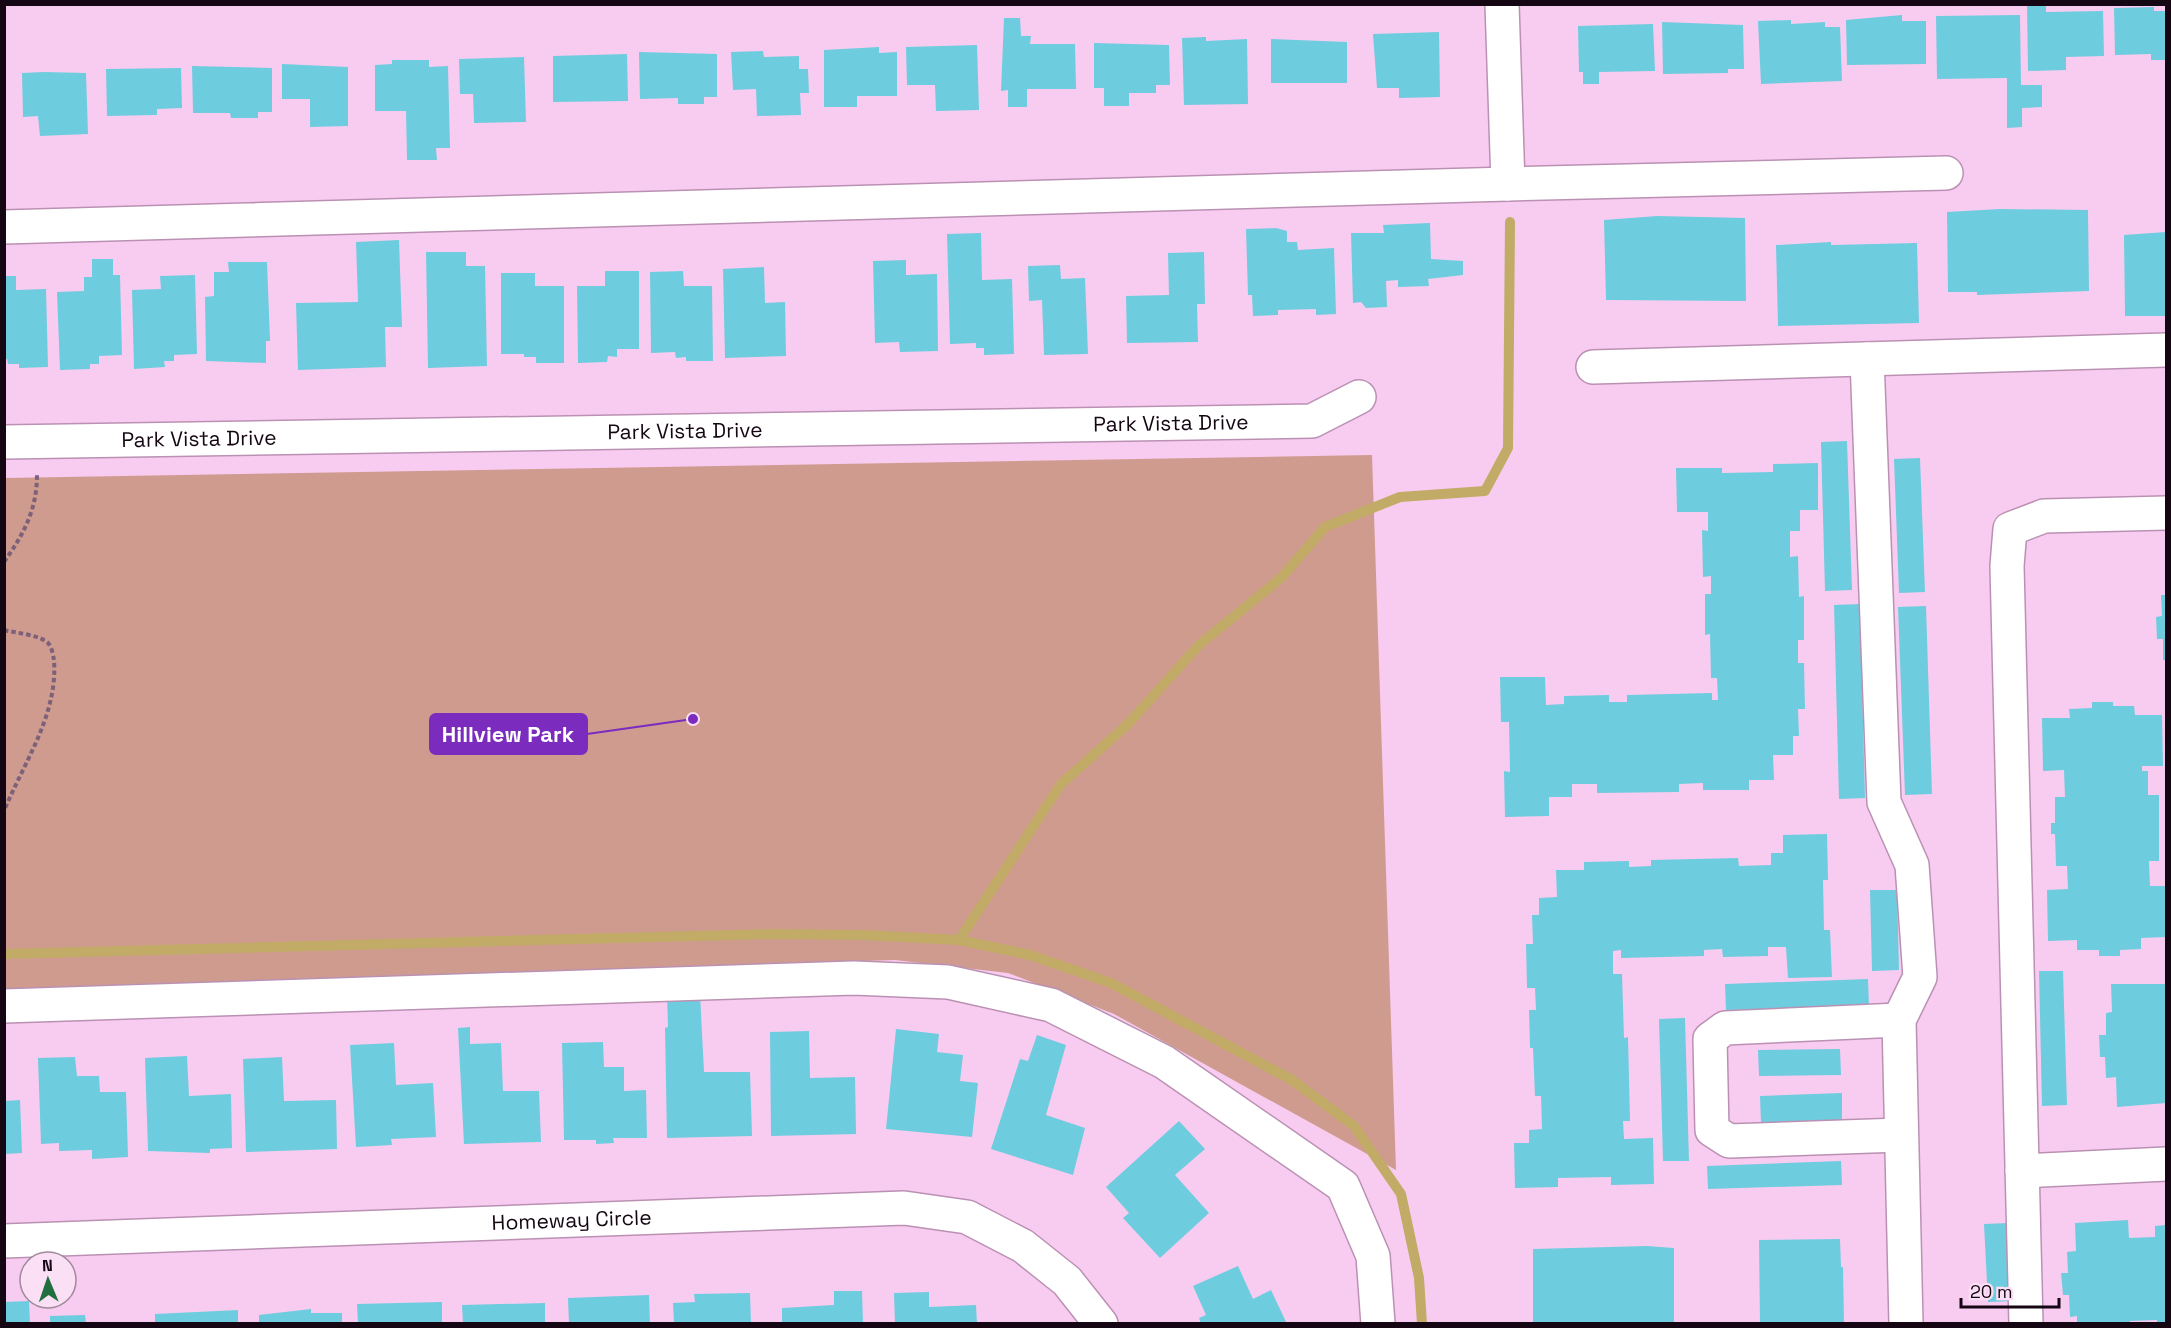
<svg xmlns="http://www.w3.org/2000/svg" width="2171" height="1328" font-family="'Space Grotesk',sans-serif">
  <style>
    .green { fill: #cf9b8f }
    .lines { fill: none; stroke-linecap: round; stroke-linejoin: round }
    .stream { stroke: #c1ab66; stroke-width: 10 }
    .building { fill: #6eccdf }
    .minor-casing { stroke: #ba91b3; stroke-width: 36 }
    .path { stroke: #7c6178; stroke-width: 4; stroke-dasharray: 4.5 3; stroke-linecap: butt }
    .minor { stroke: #fff; stroke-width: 33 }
    .labels { text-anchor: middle; stroke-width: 6; stroke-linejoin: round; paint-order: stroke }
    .street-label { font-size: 21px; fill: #140612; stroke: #fbe0f5 }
    .leader { fill: none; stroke: #7b2cbf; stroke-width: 2 }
    .callout-dot { fill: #7b2cbf; stroke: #fbe0f5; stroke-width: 2 }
    .callout { fill: #7b2cbf; stroke: #7b2cbf; stroke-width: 2 }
    .callout-label { font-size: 22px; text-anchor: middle; font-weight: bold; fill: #fff }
  </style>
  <rect width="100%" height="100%" fill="#f8ccf0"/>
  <path class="green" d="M1372,455L1396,1170L1114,1014L1008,973L895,960L5,989V478Z"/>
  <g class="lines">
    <path class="stream" d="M959,940L1061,784L1128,724L1199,645L1282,577L1325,527L1400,497L1485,491L1508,448L1510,222
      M4,954L769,934L863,935L959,940L1030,955L1111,983L1292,1080L1354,1126L1401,1194L1419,1278L1422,1324"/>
  </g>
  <path class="building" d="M2027,4H2046V12L2103,11L2104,56L2066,57V70L2028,71Z
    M2154,7V11H2166V60H2151V54L2115,55L2114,8Z
    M1902,15V21H1926V64L1847,65L1846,20Z
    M2020,15L2021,85H2042V107L2022,108V127L2007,128V78L1937,79L1936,16Z
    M1004,18H1020L1021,36H1031L1030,44H1075L1076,89H1027V107H1008V90L1001,91Z
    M1791,20V24L1825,22V27H1840L1842,81L1761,84L1758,21Z
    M1662,22L1743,25L1744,69H1728V73L1663,74Z
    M1653,24L1655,71L1599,72V84H1583V72H1579L1578,26Z
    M1439,32L1440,97L1399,98V88H1377L1373,34Z
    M1206,37V41L1247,39L1248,104L1184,105L1182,38Z
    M1271,39L1347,42V83H1271Z
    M1094,43L1169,45L1170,85H1156V93H1129V106H1104V88H1094Z
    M977,45L979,110L936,111L935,85H907L906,47Z
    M879,47V53L897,52V96H857V107H824V50Z
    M763,51L764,57L799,56V69H808L809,93H800L801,115L757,116L756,89L733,90L731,52Z
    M639,52L717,54V97H704V104H678V98L640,99Z
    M627,54L628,101L553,102V56Z
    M524,57L526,122L474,123L473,94H460L459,59Z
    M392,60H429V67L448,66L450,148H436L437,160H407L406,111H375V65L392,64Z
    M282,64L348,67V126L310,127V99H282Z
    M192,66L272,68V112H258V118H231L230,113H193Z
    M181,68L182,108L157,109V115L107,116L106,69Z
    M44,72L86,73L88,134L40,136L38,116L23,117L22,73Z
    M2000,209L2088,210L2089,291L1977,295V292H1948L1947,212Z
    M1657,216L1745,218L1746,301L1606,300L1604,220Z
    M1430,223L1431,259L1463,261V275L1428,279L1429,286L1398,287V280L1386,281L1387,307L1366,308L1361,302L1353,303L1351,233H1384L1383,225Z
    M1276,228L1287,231V242H1297L1298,250L1334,248L1336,314L1316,315V309L1278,310V315L1253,316L1252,295H1248L1246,229Z
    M2166,232V316H2125L2124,235Z
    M981,233L982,280L1012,279L1014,354L984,355V348H976V343L950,344L947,234Z
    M399,240L402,327H385L386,367L298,370L296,303L358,302L356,242Z
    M1831,242V245L1917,243L1919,323L1778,326L1776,245Z
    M426,252H466V266H485L487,366L428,368Z
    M1204,252L1205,304H1197L1198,342L1127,343L1126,296L1169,295L1168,253Z
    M92,259H113V275H120L122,355L99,356V364H90V369L60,370L57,292L84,291V277H92Z
    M906,260V275L937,274L938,351L900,352L899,342L875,343L873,261Z
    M228,262H267L270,341H266V363L206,361L205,297L214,296V272H229Z
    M1060,265L1061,279L1085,278L1088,354L1044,355L1042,300L1029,301L1028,266Z
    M764,267L765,303L785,302L786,356L725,358L723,269Z
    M605,271H639V349H617V357L608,356L607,362L578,363L577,286H605Z
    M683,271L684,286H712L713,361H686V357L676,358L675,352L651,353L650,272Z
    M501,273H535V286H564V363H536V357H524V354H501Z
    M195,275L197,354L174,355V361H164L165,367L134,369L132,290L161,289L160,276Z
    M4,276H16V290L46,289L48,367L19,368V364H8L7,359H4Z
    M1847,441L1852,590L1825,591L1821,442Z
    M1920,458L1925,592L1899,593L1894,459Z
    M1818,463V510H1800V531H1790V557L1798,556L1799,597L1804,596V640H1798V663H1804L1805,709H1798L1799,736H1793V755H1773L1774,780H1749V790H1703V783L1679,784V792L1597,793V784H1572V797H1549V816L1505,817L1504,771L1510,772L1509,722H1501L1500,677H1545L1546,705L1564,704V696L1609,695V702H1627V695L1712,693V700H1718L1717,678H1711L1710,634L1705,635V594H1711V576L1703,577L1702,530L1708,531V512H1677L1676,468H1722V473L1773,472V464Z
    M2161,595H2166V660H2163V639H2157L2156,617L2162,616Z
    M1860,604L1865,798L1839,799L1834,605Z
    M1926,606L1932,794L1905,795L1898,607Z
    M2092,702H2113V706H2134L2135,715H2162L2163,766H2142V771H2148V795H2159V861H2149L2150,886H2166V937L2141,938V949L2120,950V956H2099V950H2077V940L2048,941L2047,890L2068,889L2067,866H2056L2055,834H2051V823H2055V797H2065L2064,770L2043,771L2042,718H2070L2069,709L2092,708Z
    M1827,834L1828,880H1823L1824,930H1830L1832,977L1788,978L1786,947H1768V956L1723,957L1722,949L1704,950V956L1621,958V950L1613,951V974H1622L1624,1038L1628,1037L1630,1121H1623L1624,1139L1653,1138L1654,1184L1611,1185V1177L1558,1178V1187L1515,1188L1514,1143H1529V1130L1542,1129L1541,1096H1535L1533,1048H1530L1529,1010H1536L1535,988H1527L1526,944H1533L1532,915H1539V898L1557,897L1556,870H1584V862L1629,861V867L1651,866V860L1738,858L1739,866L1771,865V853H1783V835Z
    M1870,890H1897L1899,970L1872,971Z
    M2039,971H2063L2067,1105L2042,1106Z
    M1868,979L1869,1006L1726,1010L1725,984Z
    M2111,984H2165L2166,1003V1103L2117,1107L2116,1077L2106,1078L2105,1057H2100L2099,1035H2106V1013L2112,1012Z
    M667,994H700L704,1072H750L752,1136L667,1138L665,1028L668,1027Z
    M1685,1018L1689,1161H1663L1659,1019Z
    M470,1027V1044L501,1043L503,1091H539L541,1142L464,1144L458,1028Z
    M896,1029L939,1034L937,1052L963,1055L960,1081L978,1083L972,1137L886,1129Z
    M809,1031L810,1078L855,1077L856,1134L771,1136L770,1032Z
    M1037,1035L1066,1045L1046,1115L1085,1128L1073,1175L991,1149L1020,1059L1028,1061Z
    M603,1042L604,1067H624V1091L646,1090L647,1138H613L614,1143L596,1144V1140H564L562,1043Z
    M394,1043L396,1085L433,1083L436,1137L391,1139L392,1145L356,1147L350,1045Z
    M1840,1049L1841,1075L1759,1076L1758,1050Z
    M187,1056L189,1096L231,1094L232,1148L210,1149V1153L148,1151L145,1058Z
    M75,1057L77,1076H99L100,1092H126L128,1157L92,1159V1150L59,1151V1143L41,1144L38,1058Z
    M282,1057L284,1101L336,1100L337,1149L246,1152L243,1059Z
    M1842,1093V1120L1761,1123L1760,1096Z
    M20,1100L22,1153L4,1154V1101Z
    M1179,1121L1205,1149L1175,1175L1209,1213L1160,1258L1123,1218L1129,1213L1106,1187Z
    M1841,1161L1842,1185L1708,1189L1707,1166Z
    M2128,1220L2129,1238L2155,1237V1226L2166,1225V1324H2157V1320L2130,1321V1324H2077V1316L2070,1317L2069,1295H2063L2061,1273H2068L2067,1252L2076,1251L2075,1223Z
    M2009,1223L2013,1301L1988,1302L1984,1224Z
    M1840,1239L1841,1267H1843L1844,1324H1760L1759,1240Z
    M1647,1246L1674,1248V1324H1533V1249Z
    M1238,1266L1253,1299L1271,1290L1287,1324H1201L1199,1318L1206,1315L1193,1286Z
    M834,1291H862L863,1324H782V1308L834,1305Z
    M929,1292V1307L976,1305L977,1324H895L894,1293Z
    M750,1293L751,1324H674L673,1303L695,1302L694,1294Z
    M649,1295L650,1324H569L568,1298Z
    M29,1301L30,1324H4V1302Z
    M442,1302V1324H358L357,1304Z
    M545,1303V1324H463L462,1305Z
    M311,1309V1313H342V1324H259V1315Z
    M238,1310V1324H155V1314Z
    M85,1315L86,1324H50V1316Z"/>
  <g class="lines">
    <g class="minor-casing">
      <g id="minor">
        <path d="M1502,4L1508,184"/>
        <path d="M4,227L1508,184L1946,173"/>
        <path d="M1867,359L1884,802L1912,865L1920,977L1899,1020L1906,1324"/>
        <path d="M1593,367L2166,350"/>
        <path id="s1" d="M4,442L1312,421L1359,397"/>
        <path d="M4,1006L854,978L948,982L1051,1005L1164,1062L1343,1186L1373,1256L1378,1324"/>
        <path d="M1899,1020L1725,1028L1710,1039L1712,1130L1729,1141L1900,1135"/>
        <path d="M2022,1171L2166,1164"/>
        <path id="s2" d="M4,1241L904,1208L967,1217L1023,1246L1067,1281L1101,1324"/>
        <path d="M2026,1324L2007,566L2010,529L2044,516L2166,513"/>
      </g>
    </g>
    <path class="path" d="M4,562C24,534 37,509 37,475
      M4,630C16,633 40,635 48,643C52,647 53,655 54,660C58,715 24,762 4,811"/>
    <use href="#minor" class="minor"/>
  </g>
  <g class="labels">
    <g class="street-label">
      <text dy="7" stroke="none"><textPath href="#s1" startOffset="1167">Park Vista Drive</textPath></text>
      <text dy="7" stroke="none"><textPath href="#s1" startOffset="681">Park Vista Drive</textPath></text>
      <text dy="7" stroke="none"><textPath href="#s1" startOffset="195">Park Vista Drive</textPath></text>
      <text dy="7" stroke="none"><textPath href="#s2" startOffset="568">Homeway Circle</textPath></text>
    </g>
  </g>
  <path class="leader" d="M693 719L587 734"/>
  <circle class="callout-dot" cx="693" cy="719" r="6"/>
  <rect class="callout" x="430" y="714" width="157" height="40" rx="6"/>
  <g class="callout-label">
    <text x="508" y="742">Hillview Park</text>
  </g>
  <rect width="2171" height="1328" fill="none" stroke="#140612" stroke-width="12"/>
  <g transform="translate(48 1280) rotate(358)"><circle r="28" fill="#fbe0f5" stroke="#9f899a" stroke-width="1.5"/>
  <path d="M0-4.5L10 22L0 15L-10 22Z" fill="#206f3f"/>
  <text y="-9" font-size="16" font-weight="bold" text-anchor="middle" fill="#140612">N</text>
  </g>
  <path d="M1961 1298v9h98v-9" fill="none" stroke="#140612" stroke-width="3"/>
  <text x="1970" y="1298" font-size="18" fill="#140612" stroke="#fbe0f5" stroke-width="4.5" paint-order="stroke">20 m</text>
</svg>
